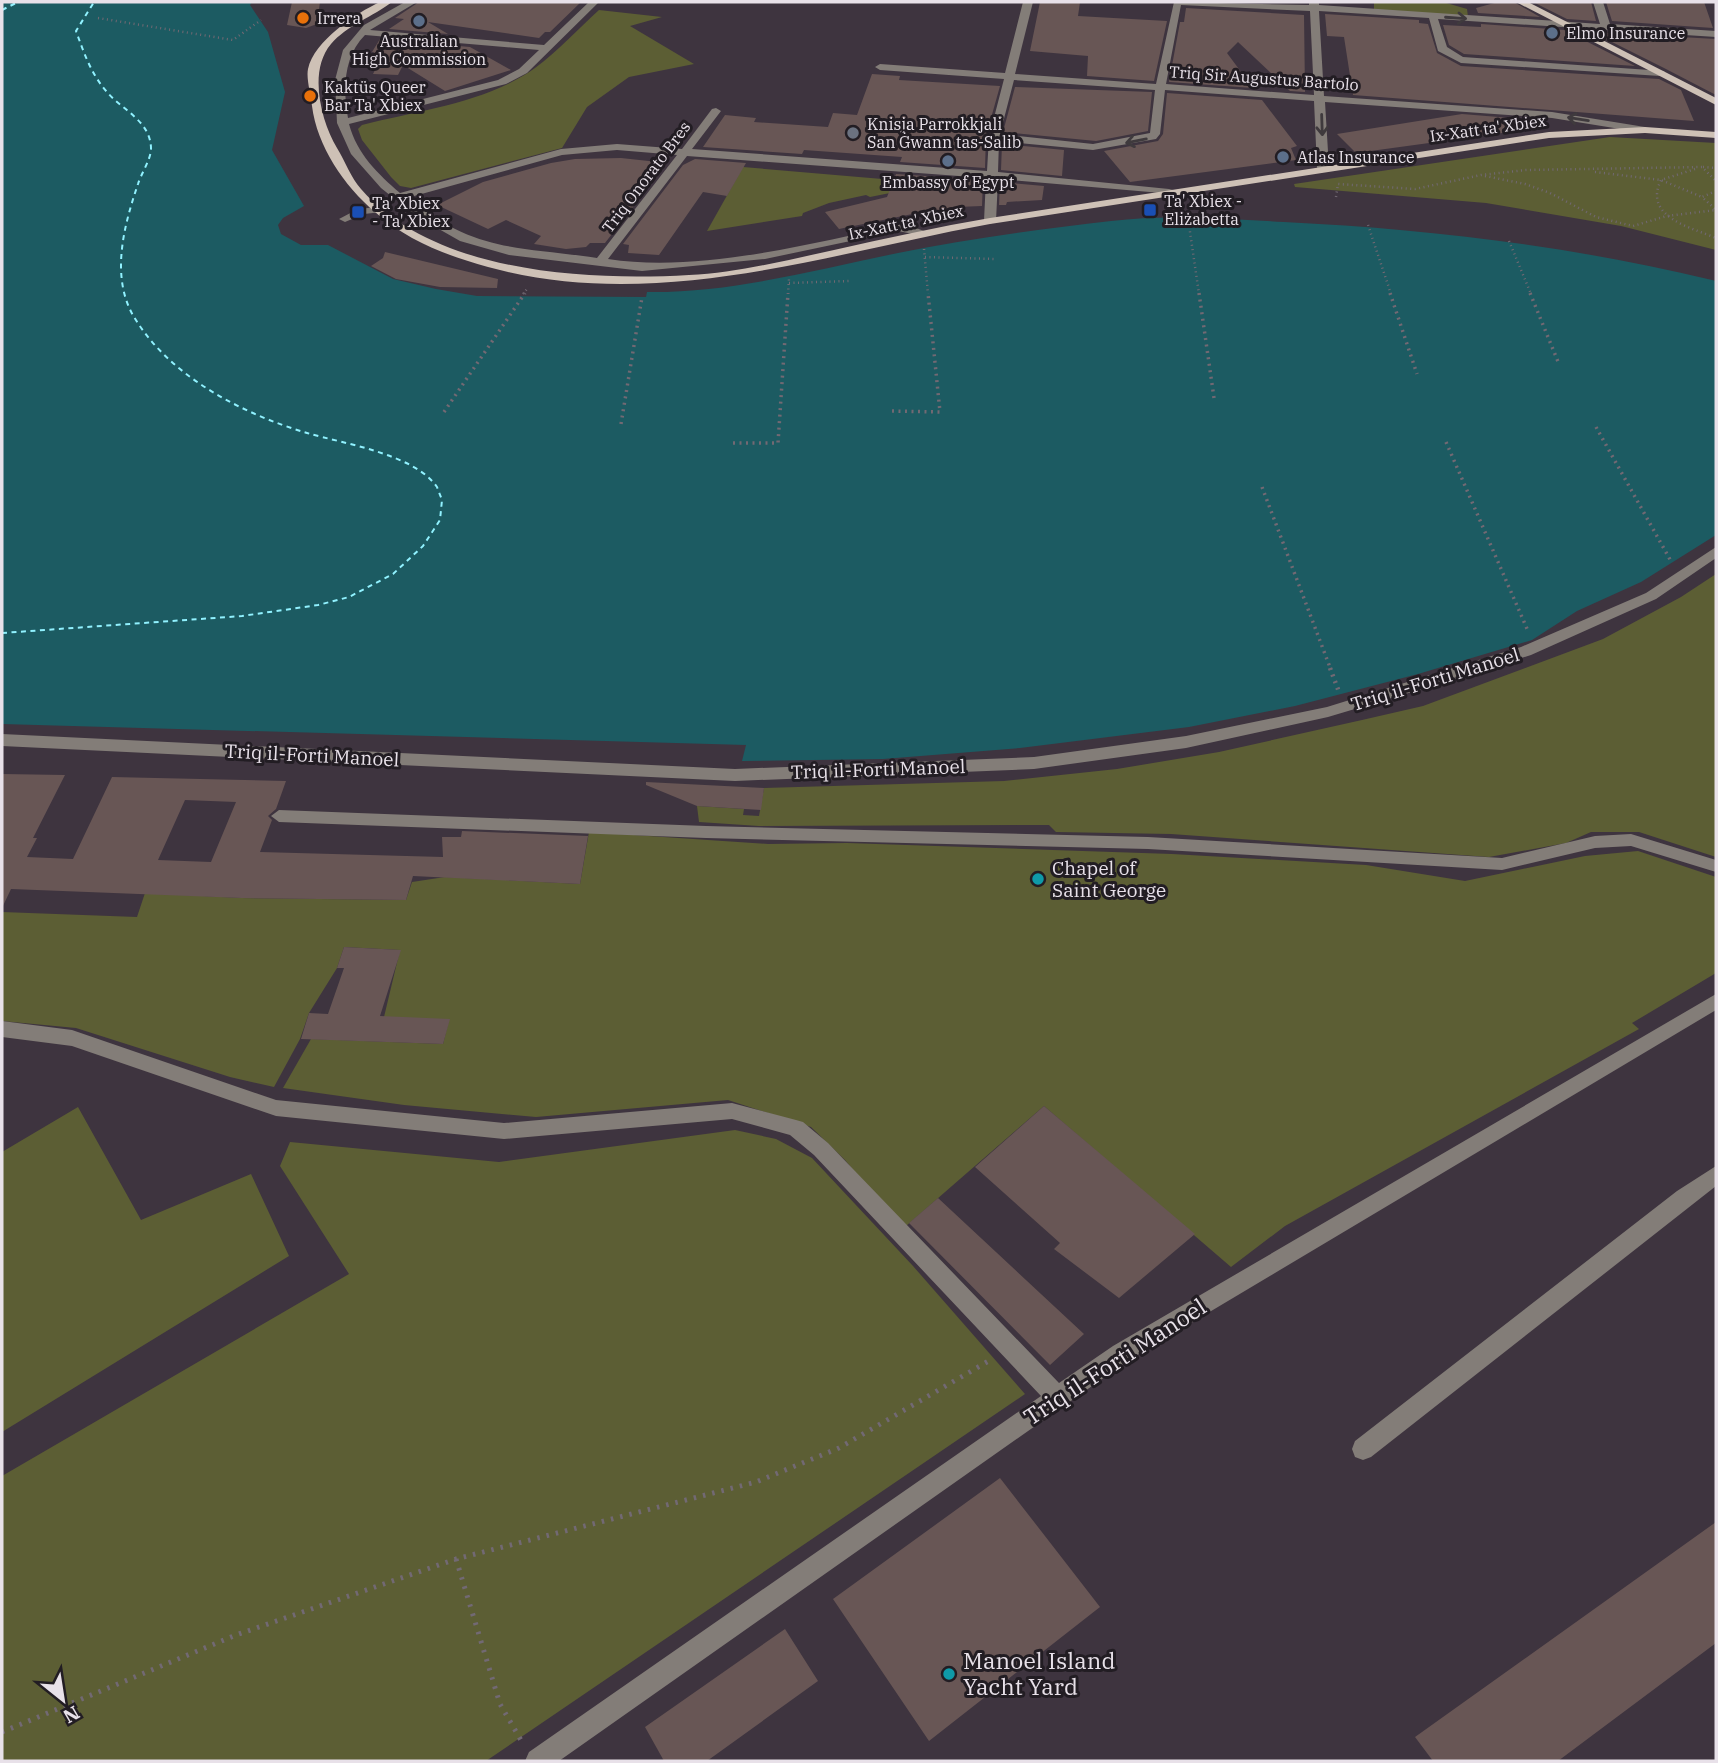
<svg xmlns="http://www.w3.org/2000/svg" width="1718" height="1763" font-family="'IBM Plex Serif',serif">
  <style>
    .green { fill: #5c5e34 }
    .water { fill: #1c5b62 }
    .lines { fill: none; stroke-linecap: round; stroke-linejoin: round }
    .ferry { stroke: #91f2ff; stroke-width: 2; stroke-dasharray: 5 4.5; stroke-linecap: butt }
    .building { fill: #685655; fill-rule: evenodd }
    .path-far3 { stroke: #726973; stroke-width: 2.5; stroke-dasharray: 1 3.5; stroke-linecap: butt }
    .path-far2 { stroke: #726973; stroke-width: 3.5; stroke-dasharray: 2 4.5; stroke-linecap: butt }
    .path-far1 { stroke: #726973; stroke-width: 4.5; stroke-dasharray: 2 5; stroke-linecap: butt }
    .path { stroke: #726973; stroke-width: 5; stroke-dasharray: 2.5 7; stroke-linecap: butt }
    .minor { fill: #837d78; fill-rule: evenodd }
    .major { fill: #cec1b6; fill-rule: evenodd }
    .oneway { stroke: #3f3a3d }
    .food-dot { fill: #e8710a; stroke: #221d23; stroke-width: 2.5 }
    .service-dot { fill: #5c6f8a; stroke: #221d23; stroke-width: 2.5 }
    .worship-dot { fill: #6b7280; stroke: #221d23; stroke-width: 2.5 }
    .transit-dot { fill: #1a4fb4; stroke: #221d23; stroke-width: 2.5 }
    .culture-dot { fill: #0f9aa8; stroke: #221d23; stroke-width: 2.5 }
    .labels { text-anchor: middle; stroke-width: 6; stroke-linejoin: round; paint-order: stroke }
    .far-poi-label { font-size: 16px; fill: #e8e1e9; stroke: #221d23; text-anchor: start }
    .far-street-label { font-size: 16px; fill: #e8e1e9; stroke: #221d23 }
    .street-label { font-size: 19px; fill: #e8e1e9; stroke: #221d23 }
    .poi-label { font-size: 19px; fill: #e8e1e9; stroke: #221d23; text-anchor: start }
    .near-street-label { font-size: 23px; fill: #e8e1e9; stroke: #221d23 }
    .near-poi-label { font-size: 23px; fill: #e8e1e9; stroke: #221d23; text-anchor: start }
  </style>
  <rect width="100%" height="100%" fill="#3e343f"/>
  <path class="green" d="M1374,2H1443L1467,9L1468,17L1374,10Z
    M599,10L662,17L630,26L694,64L629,77L587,107L562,148L411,188L400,186L391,177L362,140L358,129L362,125C419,110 486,103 535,68C558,51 578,29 599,10Z
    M1610,137L1716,143V250L1621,226L1486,203L1295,187L1294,184Z
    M743,167L894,180L890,193L870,197L866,195L829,203L803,213L802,216L707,231Z
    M1716,574V857L1639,832H1591L1566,843L1489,857L1171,834L1056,832L1049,825L759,826L699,822L697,806L744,809L743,815L759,816L764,788L1004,781L1117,769L1219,752L1362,720L1423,706L1603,639L1681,597Z
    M589,832L768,844L847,843L1172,854L1366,865L1465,881L1585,856L1638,851L1716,877V973L1632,1023L1639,1029L1285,1226L1231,1267L1044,1106L906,1226L884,1207L845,1160L811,1127L728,1100L536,1117L404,1105L283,1088L311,1039L443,1044L449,1020L384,1017L400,950L344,947L337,968L309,1013L300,1039L274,1087L230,1077L76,1028L2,1021V912L137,917L145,893L241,898L406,900L412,882L445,877L580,884Z
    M78,1107L141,1220L251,1174L289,1256L2,1432V1152Z
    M735,1130L776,1139L812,1158L913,1266L1025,1394L486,1761H2V1476L349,1274L280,1166L290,1142L499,1162Z"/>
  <path class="water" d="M2,2H252L250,5L268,32L285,92L272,150L304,206L283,218L278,225L281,234L301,245H328L393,279L436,289L477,296L646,297L647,292C733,293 814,270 898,253C968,239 1040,229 1111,221C1168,214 1227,219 1284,222C1429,229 1571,246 1712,280L1716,281V535L1641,582L1577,611L1532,640L1418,674L1295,706L1189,727L1020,748L883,759L742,761L746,745L2,724Z"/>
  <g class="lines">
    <path class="ferry" d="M2,10L18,2
      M2,633L242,616L318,605L349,597L393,574L423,546L440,520L442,500L437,487C414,454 345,444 307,433C243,414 170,377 134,317C110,277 124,225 138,184C141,174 151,159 151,149C151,121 122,110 107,92C91,74 84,53 76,31L94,2"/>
  </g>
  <path class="building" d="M292,2H320L317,24L306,28L287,25Z
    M419,2H581L550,32H545L539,38L428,22L448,34L389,29L404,19L395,18Z
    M1040,2H1080L1078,16L1167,21L1154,81L1087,76L1088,56L1030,51Z
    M1498,2H1514L1540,17L1478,13L1476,8Z
    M1533,2H1591L1596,21L1567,19Z
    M1606,2H1704L1713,28L1612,21Z
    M1186,8L1304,15L1305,92L1290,91L1238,42L1227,53L1253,88L1169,82L1180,22H1184Z
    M1325,14L1419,20V23L1428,24L1437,53L1461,66L1659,79L1681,90L1694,121L1353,95L1344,37L1327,36Z
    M1481,24L1564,30L1635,66L1464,54L1449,45L1443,25L1481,27Z
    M1592,32L1716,39V95L1664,68Z
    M380,39L470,47L511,70L445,91L403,65L398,75L373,74L377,66H367L375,56H372L374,52H372Z
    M872,74L900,76L899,80L1000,86L986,136L985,168L900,162L902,157L804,150L802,154L703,147L725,115L756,118L754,122L828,127L833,113L857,115Z
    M1015,87L1152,92L1148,131L1096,141L1003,132Z
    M1167,93L1262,100L1297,146L1291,148L1296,160L1130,182L1104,151L1158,141L1163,134Z
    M1462,114L1523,119L1531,129L1356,153L1337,134Z
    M1002,144L1064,150L1062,176L1001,170Z
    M621,158L667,163L605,243H590L586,247L566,249L534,244L541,236L506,220L488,229L437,205L483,182L551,163L575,159Z
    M695,159L746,163L727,196L703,192L659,255L628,253L629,245L623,244L683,165Z
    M896,174L983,180L982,206L957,207L956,210L928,213L927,211L839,229L825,212L887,197Z
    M1000,182L1044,186L1042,200L1007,202L1006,205H999Z
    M385,252L498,279L497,288L440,287L396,279L371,266L383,258Z
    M2,774L65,775L33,838H37L27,857L73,859L112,777L286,781L276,809L268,816L272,820L260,852L443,857L442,837H461L462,831L588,836L580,884L413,876L406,900L241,898L11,889L2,908ZM185,800L236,802L211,862L158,860Z
    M646,782L764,788L761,810L697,806L646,785Z
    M344,947L401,950L380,1016L450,1019L443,1044L301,1039L309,1013L328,1014L344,968H337Z
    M1044,1106L1195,1234L1119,1298L1054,1249L1060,1243L975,1167Z
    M938,1198L1084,1334L1050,1365L909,1223Z
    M1000,1478L1100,1607L929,1741L833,1599Z
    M1716,1522V1643L1558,1761H1433L1415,1737Z
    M785,1629L818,1681L707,1761H664L645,1727Z"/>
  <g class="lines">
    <path class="path-far3" d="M98,18L233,40L261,20
      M1703,167L1716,168
      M1695,169L1661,180C1643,217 1690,227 1716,238
      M1595,172L1661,180L1702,197
      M1485,176L1525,184L1550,193L1596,217L1633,226L1667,216L1716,210
      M1716,191L1702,197L1716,210
      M1336,197L1338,184L1415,189L1481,175L1526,170L1702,167L1716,181
      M1188,218L1199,294
      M1368,225L1391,294
      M1509,241L1531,294
      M924,249L928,294
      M925,257L996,259
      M789,283L849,281
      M523,294L527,289
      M788,294L789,279"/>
    <path class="path-far2" d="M1199,293L1214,398
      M1390,293L1417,374
      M1530,293L1559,364
      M892,411L940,412L928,293
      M444,412L525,293
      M621,424L642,297
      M1596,427L1672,563
      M1446,442L1528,631
      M733,443H778L788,293
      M1262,487L1331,670"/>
    <path class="path-far1" d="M1330,668L1339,692"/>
    <path class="path" d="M456,1559L500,1704L522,1742
      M2,1732L236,1635L456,1559L756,1482L839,1448L992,1359"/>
    <path class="minor" d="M405,2H417L370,30L544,45L589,2H599L527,73L506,84L349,124C357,154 378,174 400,193L561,149L617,144L682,149L712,109L716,108L721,111L692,149L987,171L989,137L1004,79L880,70L875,67L880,64L1005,73L1023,2H1033L1015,74L1156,84L1174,2L1309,5V2H1319V5L1600,24L1593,2H1603L1610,24L1716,31V37L1438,19L1447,47L1463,57L1664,71L1665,73L1660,76L1461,63L1438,51L1429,18L1319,11L1324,96L1552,112L1645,127L1650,130L1645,133L1552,118L1325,102L1329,168L1323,171L1317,168L1314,101L1165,90L1160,134L1156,139L1093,150L999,141L998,172L1169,189L1173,190V194L998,179L996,221L990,224L984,221L986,178L687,156L608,259C698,273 810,244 898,225L911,226L929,233L923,236L898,231L765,259L642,271L509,255L460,241L416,216L381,188L351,154L337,123L335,80L343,50L364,25ZM1181,5L1310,11L1314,95L1166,84ZM365,35L539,50L519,69L498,80L348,118C343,90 343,57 365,35ZM1014,80L1155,90L1150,133L1093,144L1000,134ZM617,150L677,155L597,258C516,246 477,253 407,198L562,155Z
      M378,207L384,210L382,212L364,214L345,222L339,219L358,209Z
      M1716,547V558L1656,599L1531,655L1442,683L1328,717L1186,748L1034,769L735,781L2,746V734L735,769L1034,757L1186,736L1327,707L1430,675L1521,647L1646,593Z
      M279,810L706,826L1148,837L1502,858L1595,836L1631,834L1716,860V872L1631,846L1595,848L1502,870L1148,849L706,838L279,822L271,816Z
      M1716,994V1010L1129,1360L559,1761H525L529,1752L1041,1396L814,1155L790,1135L732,1119L504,1139L276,1116L72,1046L2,1037V1021L72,1030L276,1100L504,1123L732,1103L796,1120L803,1122L828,1143L1059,1383L1113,1346Z
      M1716,1166V1186L1371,1457L1363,1460L1355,1457L1352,1449L1355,1441L1677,1191Z"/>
    <path class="major" d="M380,2H392C374,16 346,26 331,44C308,71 321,121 337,148C345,161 351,178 361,189C434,273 586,281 689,275C737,273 787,260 834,250C886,238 938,227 990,218L1549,132L1645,127L1716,132V138L1645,133L1549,138L990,224C825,254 656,313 488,267C445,255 408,241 375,212C344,186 317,146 312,106C311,95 306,79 308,69C314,41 356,13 380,2Z
      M1516,2H1528L1716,98V105Z"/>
  </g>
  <defs><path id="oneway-shaft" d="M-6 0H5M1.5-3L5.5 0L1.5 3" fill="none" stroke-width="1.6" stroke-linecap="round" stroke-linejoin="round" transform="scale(1.75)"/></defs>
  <g class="oneway">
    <use href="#oneway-shaft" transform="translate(1456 18) rotate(4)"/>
    <use href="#oneway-shaft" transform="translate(1578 119) rotate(-171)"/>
    <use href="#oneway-shaft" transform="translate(1322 125) rotate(88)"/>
    <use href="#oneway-shaft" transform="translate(1136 141) rotate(169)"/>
  </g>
  <g class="food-dot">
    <circle cx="303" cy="18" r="7"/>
    <circle cx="310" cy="96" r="7"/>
  </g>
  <g class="service-dot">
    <circle cx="419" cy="21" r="7"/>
    <circle cx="1552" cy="33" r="7"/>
    <circle cx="1283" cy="157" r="7"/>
    <circle cx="948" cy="161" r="7"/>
  </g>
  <circle class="worship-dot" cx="853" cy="133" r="7"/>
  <g class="transit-dot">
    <rect x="1143" y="203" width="14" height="14" rx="3.5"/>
    <rect x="351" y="205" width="14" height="14" rx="3.5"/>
  </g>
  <g class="culture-dot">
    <circle cx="1038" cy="879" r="7"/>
    <circle cx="949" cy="1674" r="7"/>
  </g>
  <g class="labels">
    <g class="far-poi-label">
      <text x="317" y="24">Irrera</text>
      <text x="1566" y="39">Elmo Insurance</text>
      <text x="419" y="47" text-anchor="middle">Australian<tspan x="419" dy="18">High Commission</tspan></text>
      <text x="324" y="93">Kaktüs Queer<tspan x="324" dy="18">Bar Ta' Xbiex</tspan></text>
      <text x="867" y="130">Knisja Parrokkjali<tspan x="867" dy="18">San Ġwann tas-Salib</tspan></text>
      <text x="1297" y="163">Atlas Insurance</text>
      <text x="948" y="188" text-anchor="middle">Embassy of Egypt</text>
      <text x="1164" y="207">Ta' Xbiex -<tspan x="1164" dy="18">Eliżabetta</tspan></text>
      <text x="372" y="209">Ta' Xbiex<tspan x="372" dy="18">- Ta' Xbiex</tspan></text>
    </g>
    <g class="far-street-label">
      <text transform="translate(1264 78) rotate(4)" y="6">Triq Sir Augustus Bartolo</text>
      <text transform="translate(1488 128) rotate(-8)" y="6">Ix-Xatt ta' Xbiex</text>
      <text transform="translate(646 177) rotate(-53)" y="6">Triq Onorato Bres</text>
      <text transform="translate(906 222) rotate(-12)" y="6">Ix-Xatt ta' Xbiex</text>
    </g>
    <g class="street-label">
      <text transform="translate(1435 679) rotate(-17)" y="7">Triq il-Forti Manoel</text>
      <text transform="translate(312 755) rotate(3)" y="7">Triq il-Forti Manoel</text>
      <text transform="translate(878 769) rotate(-2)" y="7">Triq il-Forti Manoel</text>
    </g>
    <g class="poi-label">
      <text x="1052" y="875">Chapel of<tspan x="1052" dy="22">Saint George</tspan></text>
    </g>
    <g class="near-street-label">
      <text transform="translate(1115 1362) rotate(-33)" y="8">Triq il-Forti Manoel</text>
    </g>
    <g class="near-poi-label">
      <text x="963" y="1669">Manoel Island<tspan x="963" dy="26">Yacht Yard</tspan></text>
    </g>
  </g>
  <rect width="1718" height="1763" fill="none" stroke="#e8e1e9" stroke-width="7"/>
  <g transform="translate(63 1700) rotate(150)" stroke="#221d23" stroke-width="5" paint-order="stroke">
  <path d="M0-5L12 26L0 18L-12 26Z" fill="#e8e1e9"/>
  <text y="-10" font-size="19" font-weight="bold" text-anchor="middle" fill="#e8e1e9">N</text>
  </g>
</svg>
